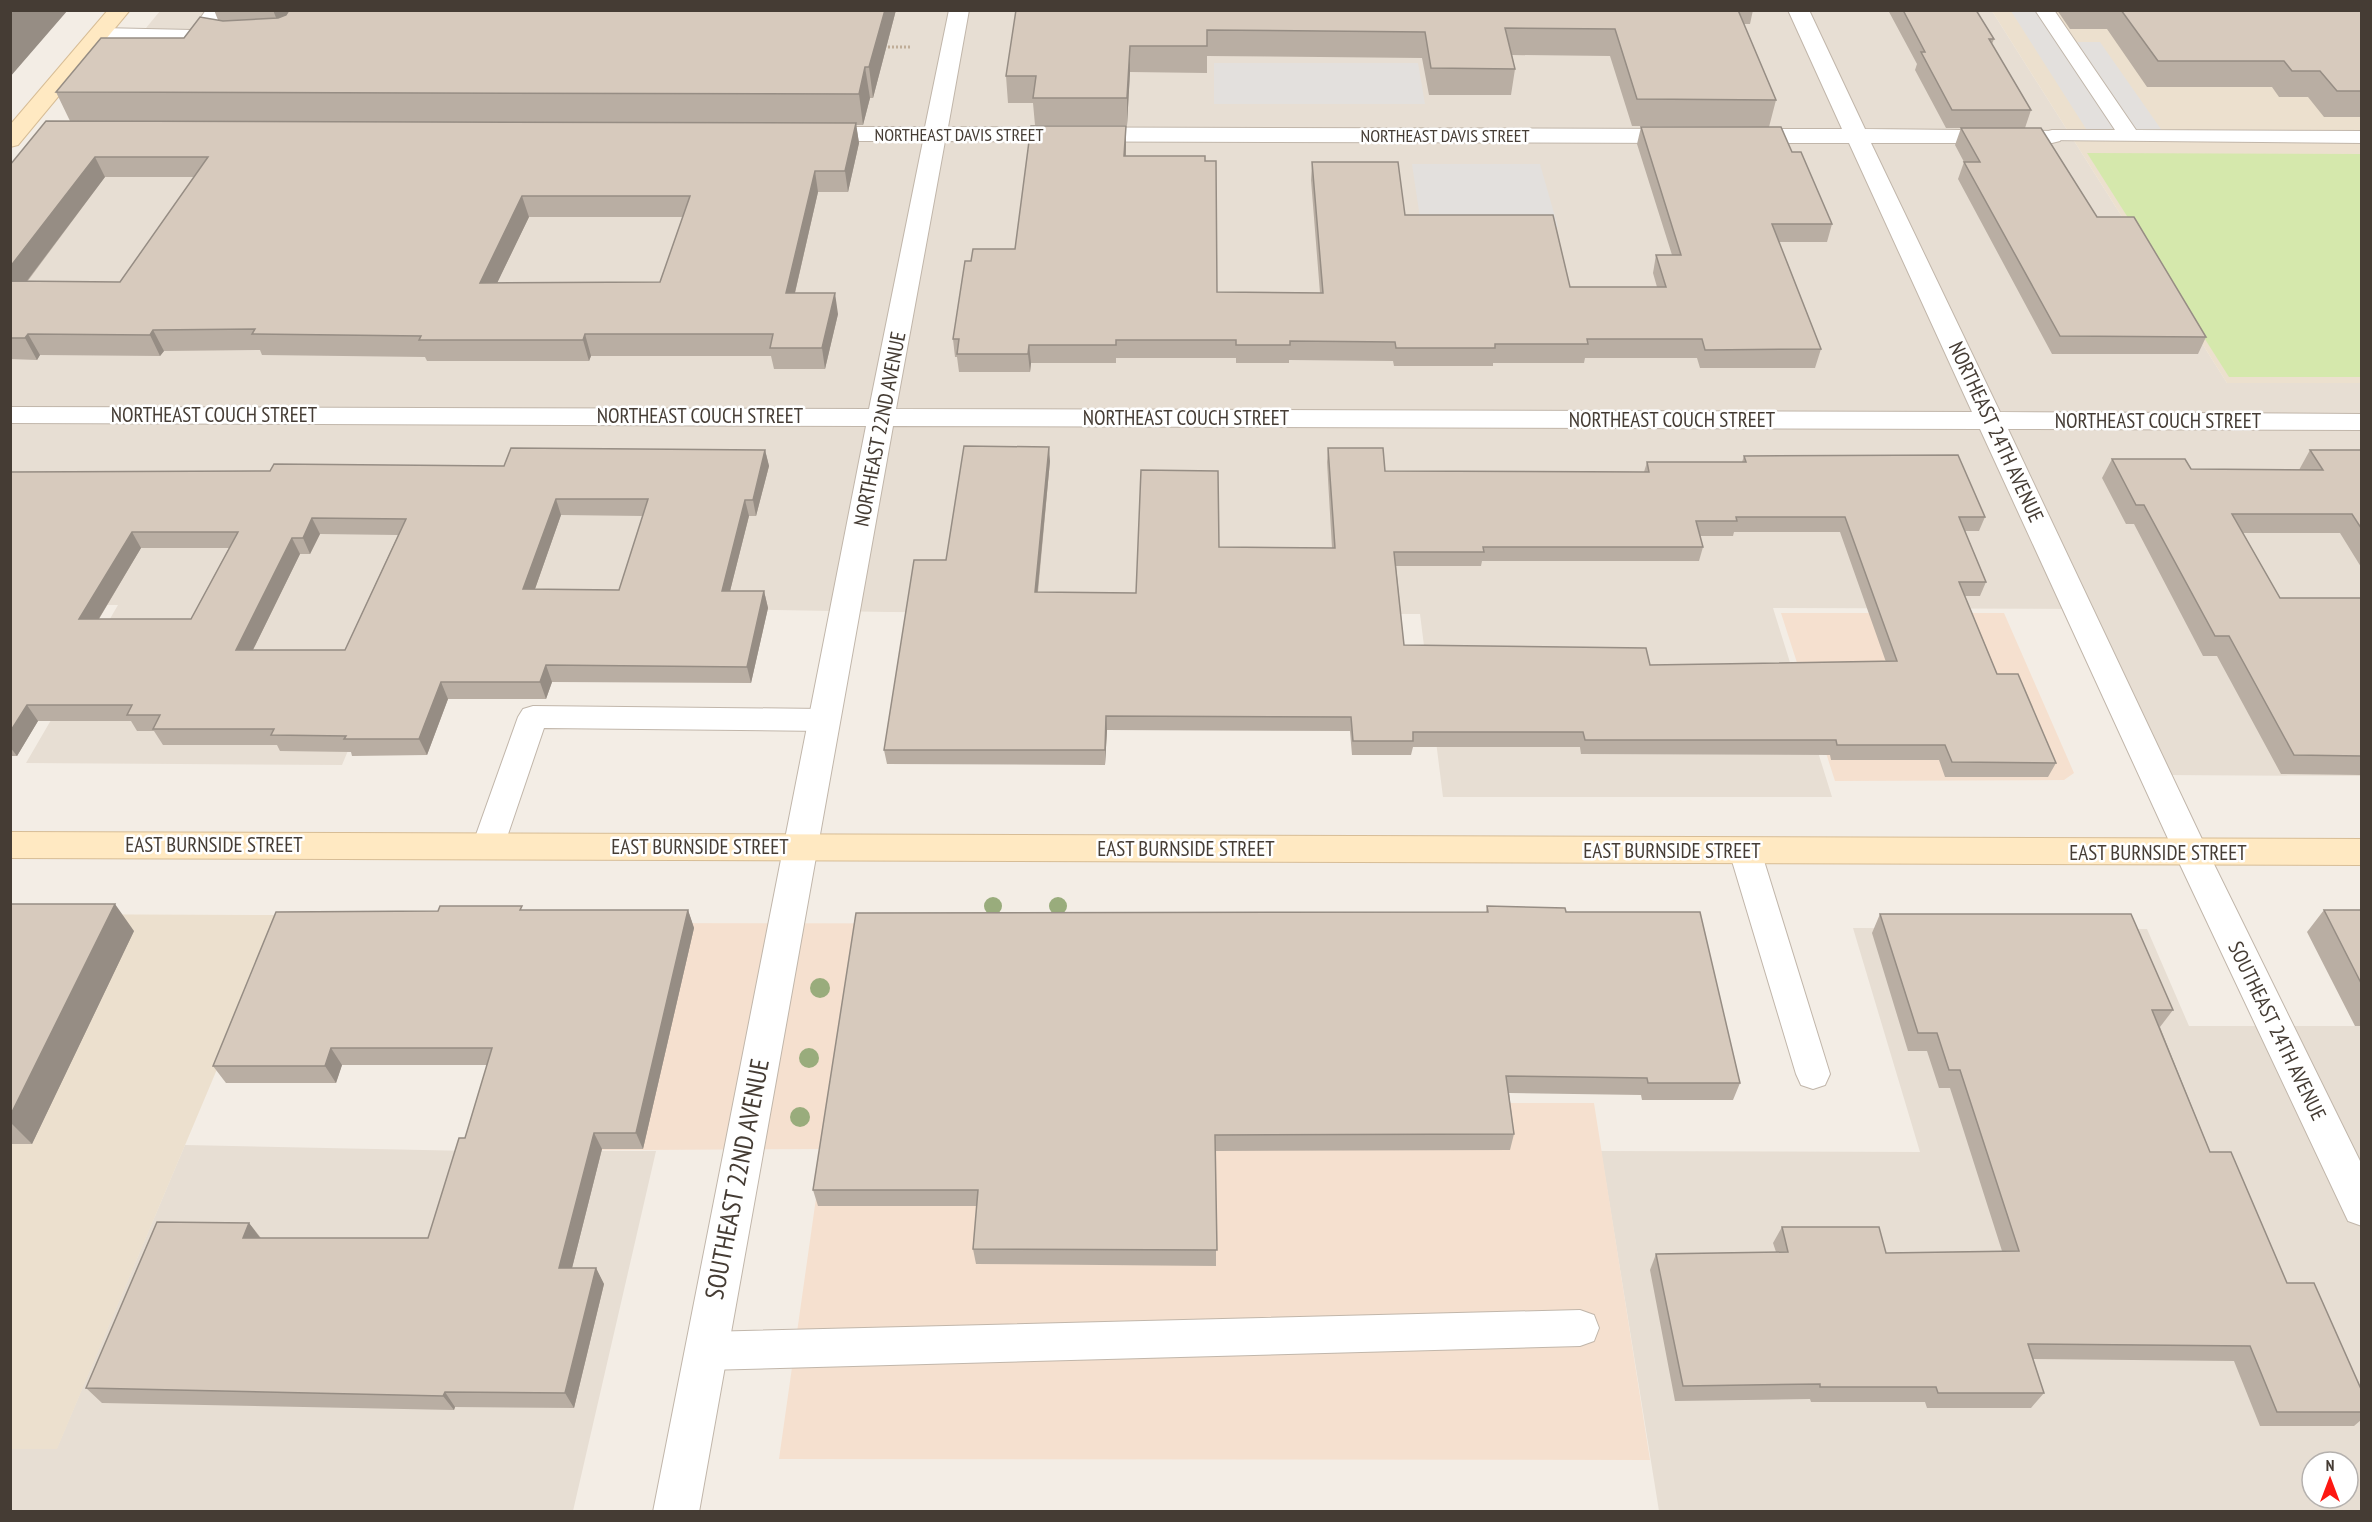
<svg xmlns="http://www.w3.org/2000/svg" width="2372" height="1522" font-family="'PT Sans Narrow',sans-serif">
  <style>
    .residential { fill: #e7ded3; fill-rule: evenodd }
    .commercial { fill: #f5e0cf }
    .education { fill: #ece0ce }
    .green { fill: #d5e8ac }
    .parking { fill: #e3e0dd }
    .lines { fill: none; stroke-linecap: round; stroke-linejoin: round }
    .lane-casing { stroke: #c1b6aa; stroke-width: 2 }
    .street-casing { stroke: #c1b6aa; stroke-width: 2 }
    .secondary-casing { stroke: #d7bd96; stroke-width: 2 }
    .path { stroke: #c0ad98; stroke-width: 3; stroke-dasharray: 2 2; stroke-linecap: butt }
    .lane { fill: #fff; fill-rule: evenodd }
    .street { fill: #fff; fill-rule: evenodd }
    .secondary { fill: #ffe9c2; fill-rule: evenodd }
    .tree { fill: #99ac7c }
    .wall { fill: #b9aea3; fill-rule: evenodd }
    .shaded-wall { fill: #968d84 }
    .building { fill: #d7cabd; stroke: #968d84; stroke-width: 1.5; fill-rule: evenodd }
    .labels { text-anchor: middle; stroke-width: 5; stroke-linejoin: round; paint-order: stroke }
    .far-street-label { font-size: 18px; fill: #453c34; stroke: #fff }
    .street-label { font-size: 21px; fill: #453c34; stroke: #fff }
    .near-street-label { font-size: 26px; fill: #453c34; stroke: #fff }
  </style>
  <rect width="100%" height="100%" fill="#f3ede5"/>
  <path class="residential" d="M160,11H1992L2227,383H2361V776L2162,775L2085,609L1773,608L1832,797H1443L1420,614L888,612L410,603L342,765L26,763L118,605L11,604V192Z
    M1853,928L2147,929L2189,1026H2361V1511H1659L1601,1151L1920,1152ZM2312,1462H2348V1498H2312Z
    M185,1145L471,1151H656L573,1511L11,1512V1449L57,1448Z"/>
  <path class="commercial" d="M1781,613H2004L2074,773L2064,780L1835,781Z
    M538,923L1482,924L1504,1103H1594L1650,1460L779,1459L823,1149L471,1151Z"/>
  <path class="education" d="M1992,11H2361V383H2227Z
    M11,914L282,915L57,1449H11Z"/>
  <path class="green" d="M2087,153L2361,154V377H2229Z"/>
  <path class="parking" d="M2011,11H2055L2076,42H2100L2163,132H2088Z
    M1214,63H1418L1425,104H1214Z
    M1412,164H1540L1558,227L1421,225Z"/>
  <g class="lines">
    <g class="lane-casing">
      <path id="lane" d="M206,10H225L209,32L233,37L236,41L233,45L226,47L184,40H100L90,34L100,28L192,30Z
        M2035,10H2054L2136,130L2362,131V143L2045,140L2042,136L2045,132L2052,130H2115Z
        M533,706L824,709L834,712L839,720L834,728L824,731L544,728L504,846L499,855L488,858L477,855L472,846L518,717L523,709Z
        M1745,839L1756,842L1761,851L1830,1074L1825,1085L1813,1089L1801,1085L1796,1074L1729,851L1734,842Z
        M1580,1310L1594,1315L1599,1328L1594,1341L1580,1346L705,1370L691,1364L686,1351L691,1338L705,1332Z"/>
    </g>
    <g class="street-casing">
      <path id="street" d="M949,10H969L948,127L1683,129L1691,131L1694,136L1691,141L1683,143L945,141L896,409L1972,412L1849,143H1740L1732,141L1729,136L1732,131L1740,129H1842L1788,10H1809L1865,129L2060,131L2063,136L2060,141L2052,143H1871L2000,412L2362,414V430L2008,429L2209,854L2362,1165V1226L2348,1221L2175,854L1980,429L893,426L699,1512H653L866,426L10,423V407L869,409L923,141H813L805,139L802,134L805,129L813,127H925Z"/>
    </g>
    <g class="secondary-casing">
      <path id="secondary" d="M108,10H130L18,145L10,147V125Z
        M10,832L2362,839V865L10,858Z"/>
    </g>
    <path class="path" d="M884,47H912"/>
    <use href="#lane" class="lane"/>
    <use href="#street" class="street"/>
    <use href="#secondary" class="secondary"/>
  </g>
  <g class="tree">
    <circle cx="993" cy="906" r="9"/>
    <circle cx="1058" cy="906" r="9"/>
    <circle cx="820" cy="988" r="10"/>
    <circle cx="809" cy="1058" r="10"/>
    <circle cx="800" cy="1117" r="10"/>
  </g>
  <path class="wall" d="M214,10H896L873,98H870L863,125H856L859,143L848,192H818L795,293L838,314L825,369H774L771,356H591L589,361H427L425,357L262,355L260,350L164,351L160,356L40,355L37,360L10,359V165L70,121L56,92L184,38L218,20ZM105,177H194L120,282H27ZM529,217H683L660,282L497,283Z
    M1016,10H1753L1750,24H1744L1776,100L1769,127L1632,126L1610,56L1512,55L1515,69L1511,95H1429L1422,58L1207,56V73L1130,72L1127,125H1035L1033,103H1008L1006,76Z
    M1888,10H1976L1994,39L1992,44L2031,110L2025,128L2097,217L2206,337L2198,354H2052L1958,179L1964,162L1955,145L1961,128H1969H1946L1915,70L1917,64Z
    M2057,10H2361V117H2324L2308,97H2279L2272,87H2147L2107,29H2070Z
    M1126,126V156L1217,292L1320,293L1311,180L1312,162L1405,215L1570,287H1657L1653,273L1656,255H1672L1637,144L1641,127L1792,152L1832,224L1827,242H1779L1821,349L1815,368H1700L1697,358H1585L1584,363H1493V366H1394L1393,361L1289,360V363H1236V358H1116V363H1031L1030,372H959L957,357H955L953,339L971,261L1015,249Z
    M1328,448L1385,471L1644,472L1647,462H1742L1744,456L1985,517L1979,531H1965L1986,582L1980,596H1965L1997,674L2056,763L2048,777H1945L1939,760H1831L1830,755L1581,754L1580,747H1413L1411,755H1352L1350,731L1107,730L1105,765L887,764L884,750L946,560L1050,461L1038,592L1136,593L1219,547L1332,548L1327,462ZM1734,532H1840L1886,662L1650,665L1404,645L1396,566H1481L1482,561H1699L1703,547L1700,536H1733Z
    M765,450L769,466L756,516H749L730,591H764L768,608L751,683L552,682L546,699H448L427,755L352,756L351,752L280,751L277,745H163L154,731H137L131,721H38L17,756H10V472L270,471L504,466ZM561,515L643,516L619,590L535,589ZM320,534L398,535L345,650H253L300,554H310ZM141,548H229L191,619H99Z
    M2310,450H2361V567L2340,533H2243L2280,598H2361V775L2281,774L2217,656H2203L2134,524H2126L2102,478L2112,459L2191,469L2299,470Z
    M10,904L134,931L32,1144H10Z
    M1487,906L1566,912L1740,1083L1733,1100H1642L1641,1095L1509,1093L1514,1134L1510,1150L1216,1151V1266L976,1264L973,1249L977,1206H818L813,1190L1486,912Z
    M523,910H688L694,928L643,1149H602L572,1268H596L604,1284L574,1408L455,1407L454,1410L102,1403L86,1388L249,1223L261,1238H428L465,1138L487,1065H342L336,1083H226L213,1066Z
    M2324,910H2361V1026H2355L2307,932Z
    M1880,914L2173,1010L2160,1027L2210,1152L2287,1283L2361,1389V1420L2354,1426H2260L2234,1361L2033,1359L2044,1393L2031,1408H1927L1925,1402H1811L1810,1399L1675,1401L1650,1270L1656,1254L1776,1252L1773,1243L1782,1227L1886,1253L2002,1251L1950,1088H1939L1927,1051H1908L1872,933Z"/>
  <path class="shaded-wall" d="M15,10H68L10,77V16Z
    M273,10H297L282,33Z
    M885,10H896L873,98L869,67Z
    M1130,46V72L1127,125V98Z
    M865,67L870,98L863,125L859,94Z
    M856,123L859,143L848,192L845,171Z
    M1126,126V143L1125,174L1124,156Z
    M95,157L105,177L11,302L10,267Z
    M815,171L818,192L790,314L786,293Z
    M522,196L529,217L487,304L480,283Z
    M835,293L838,314L825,369L822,348Z
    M153,330L164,351L160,356L150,335Z
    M28,334L40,355L37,360L25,338Z
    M585,334L591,356L589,361L583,340Z
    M1029,345L1031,363L1030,372L1028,354Z
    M1049,447L1050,461L1036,607L1035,592Z
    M765,450L769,466L756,516L753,500Z
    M556,499L561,515L529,606L523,589Z
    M745,500L749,516L726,607L722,591Z
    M312,518L320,534L310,554L303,538Z
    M132,532L141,548L89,635L79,619Z
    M292,538L300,554L245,666L236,650Z
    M764,591L768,608L751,683L747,667Z
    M546,665L552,682L546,699L540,682Z
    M441,682L448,699L427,755L419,739Z
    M27,705L38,721L17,756L10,747V732Z
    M1106,716L1107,730L1105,765V750Z
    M115,904L134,931L32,1144L10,1122V1116Z
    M688,910L694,928L643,1149L636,1133Z
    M331,1048L342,1065L336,1083L325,1066Z
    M594,1133L602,1149L568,1284L559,1268Z
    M249,1223L261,1239L243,1238Z
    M596,1268L604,1284L574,1408L565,1393Z
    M445,1392L455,1407L454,1410L443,1396Z"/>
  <path class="building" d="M10,10H15L10,16Z
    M289,10H885L869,67H865L859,94L56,92L101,38H184L200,17L223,21L278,18L286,15Z
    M1016,10H1738L1776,100L1637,99L1615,29L1505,28L1515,69L1431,68L1425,32L1207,30V46H1130L1127,98H1033L1036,76H1006Z
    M1903,10H1976L1994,39H1989L2031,110H1952L1921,52H1925Z
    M2121,10H2361V91H2337L2320,71H2292L2284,61H2158Z
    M46,121L856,123L845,171H815L786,293H835L822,348H770L773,334H585L583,340H419L421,336L252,334L255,329L153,330L150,335L28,334L25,338H10V281L120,282L208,157H95L10,267V165ZM522,196H690L660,282L480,283Z
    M1031,126H1126L1124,156H1205V161H1216L1217,292L1323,293L1312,162H1398L1405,215H1553L1570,287H1666L1656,255H1681L1641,127H1781L1792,152H1801L1832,224H1772L1821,349L1705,350L1702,339H1587L1588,344H1495V348H1396L1395,342L1290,341V345H1236V340H1116V345H1029L1028,354H957L959,339H953L965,261H971L973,249H1015Z
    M1961,128H2041L2097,217H2134L2206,337L2060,336L1964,162H1980Z
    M964,446L1049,447L1035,592L1136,593L1141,470L1218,471L1219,547L1335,548L1328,448H1383L1385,471L1649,472L1647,462H1746L1744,456L1958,455L1985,517H1959L1986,582H1959L1997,674H2018L2056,763L1952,762L1945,745H1837L1836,740H1585L1583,732H1413V741H1353L1351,717L1106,716L1105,750H884L914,560H946ZM1736,517H1845L1897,661L1650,665L1646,648L1404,645L1394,552H1484L1483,547H1703L1696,521H1737Z
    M511,448L765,450L753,500H745L722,591H764L747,667L546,665L540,682H441L419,739H344L346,736L271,735L274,729H153L160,715H127L132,705H27L10,732V472L270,471L274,464L504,466ZM556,499H648L619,590L523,589ZM312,518L406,519L345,650H236L292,538H303ZM132,532H238L191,619H79Z
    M2310,450H2361V528L2352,514H2232L2280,598H2361V756L2294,755L2229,636H2215L2144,505H2136L2112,459H2185L2191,469L2323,470Z
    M10,904H115L10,1116Z
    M440,906H522L520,910H688L636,1133H594L559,1268H596L565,1393L445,1392L443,1396L86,1388L157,1222L249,1223L243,1238H428L459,1138H465L492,1048H331L325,1066H213L276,912L438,911Z
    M1487,906L1565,908L1566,912H1700L1740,1083H1648L1647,1078L1506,1076L1514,1134L1215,1135L1217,1250L973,1249L978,1190H813L856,913L1488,912Z
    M2324,910H2361V983Z
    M1880,914H2131L2173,1010H2152L2210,1152H2231L2287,1283H2314L2361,1389V1412H2277L2250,1346L2028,1344L2044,1393H1938L1936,1387H1820V1384L1683,1386L1656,1254L1788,1252L1782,1227H1879L1886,1253L2019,1251L1960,1070H1949L1937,1033H1918Z"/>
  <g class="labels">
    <g class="far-street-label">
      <text x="959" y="141">NORTHEAST DAVIS STREET</text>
      <text x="1445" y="142">NORTHEAST DAVIS STREET</text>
    </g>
    <g class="street-label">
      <text x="214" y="422">NORTHEAST COUCH STREET</text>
      <text x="700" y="423">NORTHEAST COUCH STREET</text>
      <text x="1186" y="425">NORTHEAST COUCH STREET</text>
      <text x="1672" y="427">NORTHEAST COUCH STREET</text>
      <text x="2158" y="428">NORTHEAST COUCH STREET</text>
      <text transform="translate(880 429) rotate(-79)" y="7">NORTHEAST 22ND AVENUE</text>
      <text transform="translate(1996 432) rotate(65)" y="7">NORTHEAST 24TH AVENUE</text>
      <text x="214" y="852">EAST BURNSIDE STREET</text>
      <text x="700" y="854">EAST BURNSIDE STREET</text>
      <text x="1186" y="856">EAST BURNSIDE STREET</text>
      <text x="1672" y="858">EAST BURNSIDE STREET</text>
      <text x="2158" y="860">EAST BURNSIDE STREET</text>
      <text transform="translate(2277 1031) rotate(64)" y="7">SOUTHEAST 24TH AVENUE</text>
    </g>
    <g class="near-street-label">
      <text transform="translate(737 1179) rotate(-79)" y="9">SOUTHEAST 22ND AVENUE</text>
    </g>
  </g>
  <rect width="2372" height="1522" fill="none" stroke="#453c34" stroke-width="24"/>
  <g transform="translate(2330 1480)"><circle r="28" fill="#ffffff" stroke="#b5b1ae" stroke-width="1.5"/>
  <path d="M0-4.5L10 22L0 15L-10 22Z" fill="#fd1711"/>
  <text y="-9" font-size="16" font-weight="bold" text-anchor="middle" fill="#453c34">N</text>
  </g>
</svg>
